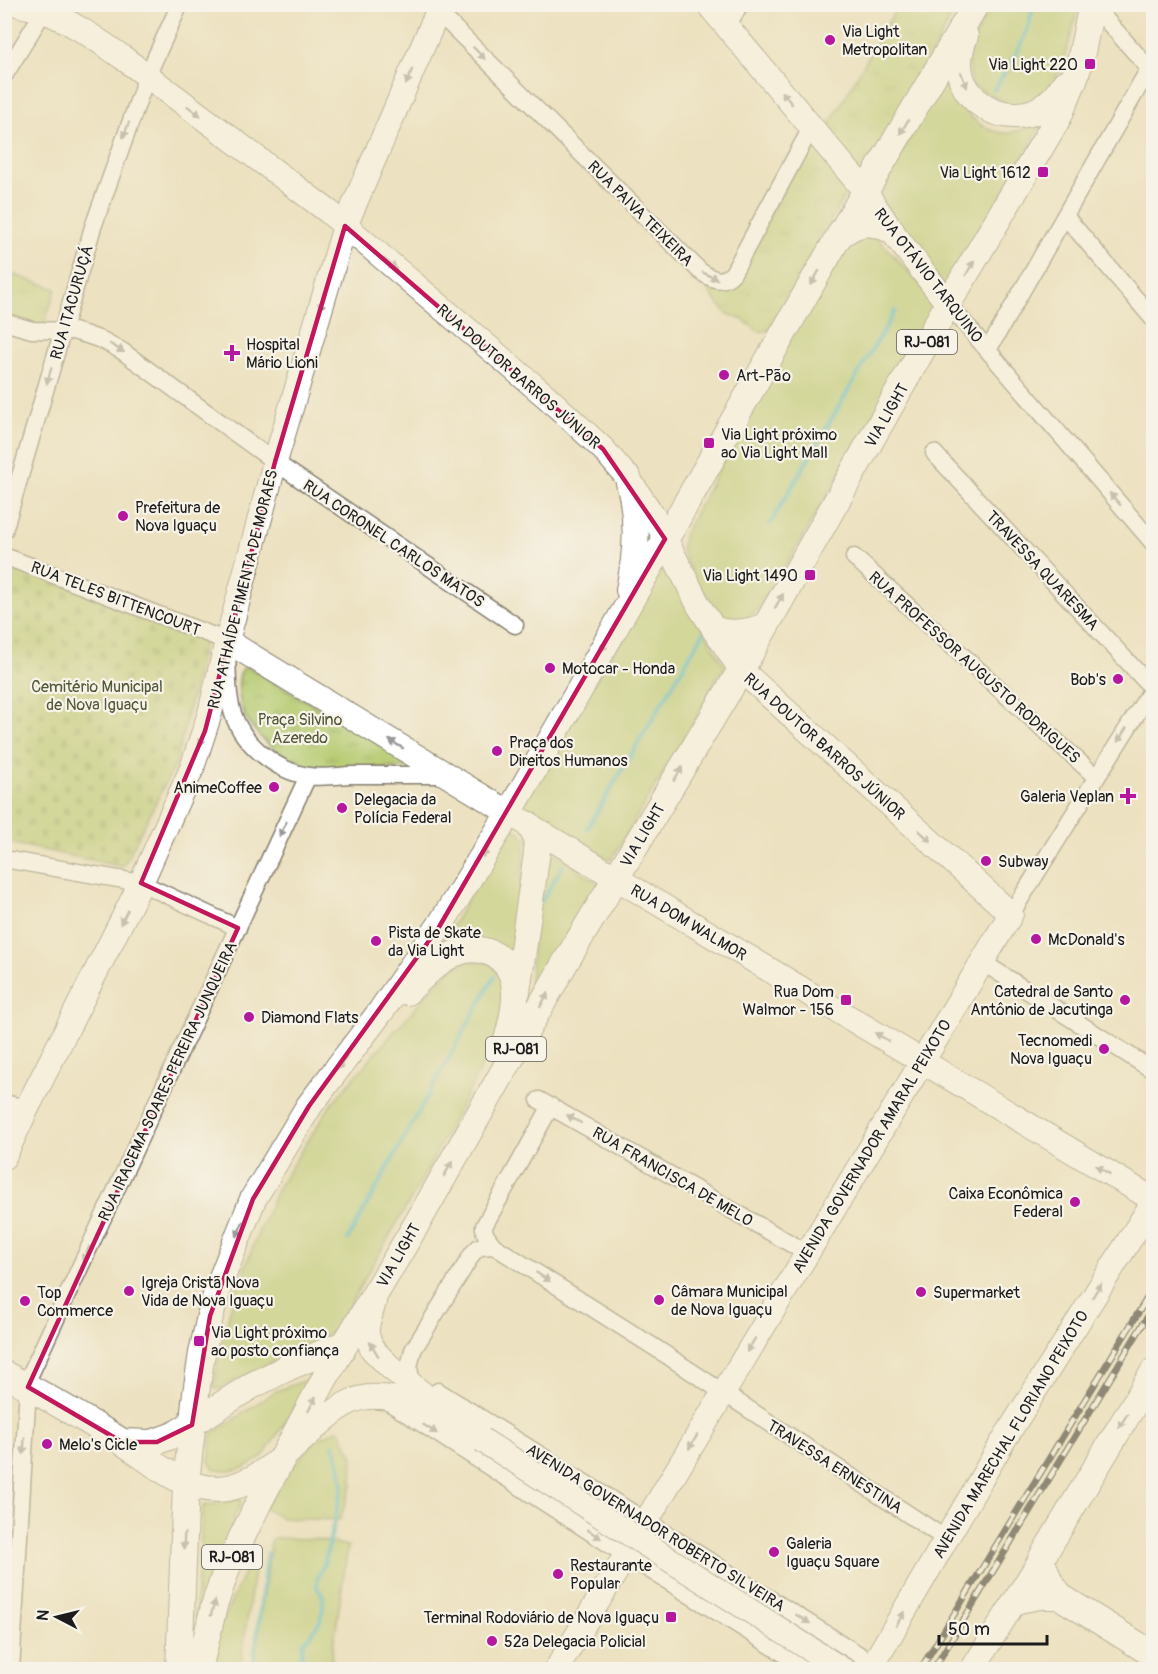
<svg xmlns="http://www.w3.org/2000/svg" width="1158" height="1674" font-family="Pangolin,sans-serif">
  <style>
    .grass { fill: #b5ca6e; stroke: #687345; stroke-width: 1.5 }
    .cemetery { fill: url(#cemetery-stones); stroke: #687345; stroke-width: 1.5 }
    .park { fill: url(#park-tufts); stroke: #687345; stroke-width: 1.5 }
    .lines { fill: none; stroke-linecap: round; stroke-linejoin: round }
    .stream { stroke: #46b6bc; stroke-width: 4.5 }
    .street-casing { stroke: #847e6e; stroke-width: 19 }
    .secondary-casing { stroke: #847e6e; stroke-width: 26 }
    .primary-casing { stroke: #847e6e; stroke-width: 28 }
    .street { stroke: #fff; stroke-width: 16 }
    .secondary { stroke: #fff; stroke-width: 24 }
    .primary { stroke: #fff; stroke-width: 26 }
    .rail-casing { stroke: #1c1c1c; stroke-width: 7 }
    .rail { stroke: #f7f3e8; stroke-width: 4.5; stroke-dasharray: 14; stroke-linecap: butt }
    .secondary-bridge-casing { stroke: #847e6e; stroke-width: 26; stroke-linecap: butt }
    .secondary-bridge { stroke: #fff; stroke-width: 24 }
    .oneway { fill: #999 }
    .marked { fill: none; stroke: #c2185b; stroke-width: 4.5; stroke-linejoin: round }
    .poi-dot { fill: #b5179e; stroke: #f7f3e8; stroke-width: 2 }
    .labels { text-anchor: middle; stroke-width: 4.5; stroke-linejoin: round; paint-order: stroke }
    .shield { fill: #f7f3e8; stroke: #5e5c59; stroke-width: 1.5 }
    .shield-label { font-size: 15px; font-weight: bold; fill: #1c1c1c }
    .poi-label { font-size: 16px; fill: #1c1c1c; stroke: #f7f3e8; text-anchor: start }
    .street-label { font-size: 16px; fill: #1c1c1c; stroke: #f7f3e8 }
    .park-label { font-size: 16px; fill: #525939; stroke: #f7f3e8 }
  </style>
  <defs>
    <pattern id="cemetery-stones" width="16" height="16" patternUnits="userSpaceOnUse" patternTransform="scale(1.5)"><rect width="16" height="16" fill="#b5ca6e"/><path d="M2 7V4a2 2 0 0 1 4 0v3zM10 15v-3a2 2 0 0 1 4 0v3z" fill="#9bad5f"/></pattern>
    <pattern id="park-tufts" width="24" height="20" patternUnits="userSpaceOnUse" patternTransform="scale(1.5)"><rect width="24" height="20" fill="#b5ca6e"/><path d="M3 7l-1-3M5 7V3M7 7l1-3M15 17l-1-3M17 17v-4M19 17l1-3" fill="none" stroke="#9bad5f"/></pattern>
  </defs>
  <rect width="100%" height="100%" fill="#f7f3e8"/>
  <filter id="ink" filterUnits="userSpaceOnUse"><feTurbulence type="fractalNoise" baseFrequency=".0167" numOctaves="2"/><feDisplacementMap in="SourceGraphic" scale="12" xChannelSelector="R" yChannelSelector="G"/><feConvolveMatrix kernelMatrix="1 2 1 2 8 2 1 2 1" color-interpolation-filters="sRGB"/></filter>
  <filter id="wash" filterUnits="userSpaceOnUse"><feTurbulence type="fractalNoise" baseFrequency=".008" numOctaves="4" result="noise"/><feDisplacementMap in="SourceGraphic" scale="24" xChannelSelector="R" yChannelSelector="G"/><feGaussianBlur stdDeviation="1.35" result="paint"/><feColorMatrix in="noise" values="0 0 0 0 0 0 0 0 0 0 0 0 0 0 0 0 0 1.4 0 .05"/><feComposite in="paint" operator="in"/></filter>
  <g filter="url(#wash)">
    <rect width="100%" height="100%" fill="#ece1c0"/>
    <path class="grass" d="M990,5H1078C1076,23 1059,80 1047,93C1042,97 1020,105 1013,108L972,85L967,54Z
      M946,73C952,100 976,133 1007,133C1018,133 1032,125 1043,122L947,292L878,196Z
      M859,234L879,240L922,286L932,305L931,317L778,579L758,609L747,619L737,622L725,621L709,608L681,550L684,534L830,263Z
      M666,563L725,667L717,677L697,717L611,860L520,808Z
      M511,827L526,837L513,956L433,958Z
      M542,844L601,885L531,1002L529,989Z
      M468,961L490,963L510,990L495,1041L422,1180L335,1330L219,1389H215L214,1386L220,1350L233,1299L259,1231L279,1186L332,1103L437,983L453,968Z
      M314,1377L264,1455C250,1467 233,1475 214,1469L209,1462L212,1434L276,1391Z
      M339,1429L353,1456L352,1484L340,1520L281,1518L264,1508L284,1476L315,1441Z
      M240,1499L242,1503L234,1517L236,1521L195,1618L203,1506Z
      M273,1538L315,1539L348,1546L330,1669H254L271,1543Z
      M257,1549L240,1669L206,1670L210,1643L226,1614L253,1553Z"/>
    <path class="cemetery" d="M5,565L206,635L176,763L123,867L5,842Z"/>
    <path class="park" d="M898,5H958L864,180L826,131Z
      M811,135L853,181L769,330L759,332L743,320L726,313L712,296L704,277L731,288Z
      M5,272L56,289L43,328L5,315Z
      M246,666L414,763L409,768C384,768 359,768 334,767C326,767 315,769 307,766C280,759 244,729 240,700C238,689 236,673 246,666Z"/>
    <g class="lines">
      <path class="stream" d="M994,90L1016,54L1028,28L1034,4
        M770,524L895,311
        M587,829L704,632
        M541,902L563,866
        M348,1239L494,977
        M253,1670L267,1553
        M300,1670L303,1643L310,1636L320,1621L323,1608V1596L317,1587V1579L324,1565L343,1485L339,1461L333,1445"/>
    </g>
  </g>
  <g filter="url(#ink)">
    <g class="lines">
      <g class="street-casing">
        <path id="street" d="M1092,4L1154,74
          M438,12L700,271C711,279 722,285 733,273L811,128
          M727,27L740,4
          M4,76L48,4
          M1065,216L1154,320
          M948,304L1154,544
          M4,322L32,330L73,331L87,335L104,341L122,351L275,462L515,625
          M988,350L1154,60
          M934,453L1152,688
          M4,531L93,227L147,76L180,4
          M4,556L227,641C228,664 226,691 233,714C243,744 276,771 308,776C321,778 336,776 349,775C381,775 413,775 446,775
          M854,557L1096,777
          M4,859L141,883L238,928
          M1011,914L1154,686
          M982,962L1154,1071
          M539,1100L807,1253
          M4,1103L27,1108
          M551,1106L484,1226C483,1234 489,1240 494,1246L654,1347L946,1539
          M412,1385L409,1367L413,1350L473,1253L479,1247L494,1246
          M438,1391L874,1664
          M390,1403L626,1555L810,1670
          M11,1670L28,1387L30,1375L308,776"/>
      </g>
      <g class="secondary-casing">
        <path id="secondary" d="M17,4C26,7 36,8 44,11C72,22 98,40 122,57L329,212L547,397L603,449L628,478L657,522L699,606L741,670L1011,914L626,1555L556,1670
          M708,4L865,191L891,230L948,304
          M227,641L616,878L1154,1200
          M4,1157L27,1108L141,883L192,768L210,713L227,641L275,462L345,226L441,4
          M374,1302L367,1326V1335L372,1349L391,1368L440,1408
          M286,1455C304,1439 327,1415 346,1404C386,1381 448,1418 482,1440
          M1014,1602L1040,1597H1061
          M870,1670L1005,1438L1154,1201
          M972,1670L1041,1559"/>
      </g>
      <g class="primary-casing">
        <path id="primary" d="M965,36C962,44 959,53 959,63C959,103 1006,127 1040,109C1051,103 1059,93 1065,83
          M839,236C858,221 870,220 891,230
          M628,478C639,518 637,550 629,590
          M715,630C732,635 749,633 765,626
          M407,992C422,978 438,959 459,952C469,948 481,949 491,953C529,970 513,1020 504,1050
          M517,992L537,852L536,836L529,825
          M1154,1371L1041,1559L1049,1580L1061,1597L1154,1655
          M4,1374C44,1395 83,1418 121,1441C151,1460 179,1489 218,1489C242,1488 262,1474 280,1460
          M122,1442L152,1443L174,1435L251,1386L289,1367L344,1344
          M179,1670L186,1483L196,1393L202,1353L210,1316L219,1285L253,1199L309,1106L381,1011L439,927L509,813L839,236L976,4
          M199,1670L214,1606L227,1568L259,1502L325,1378L419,1220L565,963L741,670L948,304L1058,118L1074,80L1080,62L1092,4"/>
      </g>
      <use href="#street" class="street"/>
      <use href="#secondary" class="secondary"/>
      <use href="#primary" class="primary"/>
      <g class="rail-casing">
        <path id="rail" d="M920,1670L1154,1287
          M933,1670L1154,1306"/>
      </g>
      <use href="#rail" class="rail"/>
      <g class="secondary-bridge-casing">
        <path id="secondary-bridge" d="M482,1440L843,1670"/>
      </g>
      <use href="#secondary-bridge" class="secondary-bridge"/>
    </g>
    <defs><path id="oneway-solid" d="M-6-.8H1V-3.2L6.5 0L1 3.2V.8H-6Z" transform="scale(1.5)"/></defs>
    <g class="oneway">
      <use href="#oneway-solid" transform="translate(479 53) rotate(45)"/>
      <use href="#oneway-solid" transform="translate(409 77) rotate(113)"/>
      <use href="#oneway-solid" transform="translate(964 80) rotate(68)"/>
      <use href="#oneway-solid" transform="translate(787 98) rotate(-129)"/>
      <use href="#oneway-solid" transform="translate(194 111) rotate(37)"/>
      <use href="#oneway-solid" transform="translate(904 127) rotate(121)"/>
      <use href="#oneway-solid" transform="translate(126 130) rotate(111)"/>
      <use href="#oneway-solid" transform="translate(390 264) rotate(40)"/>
      <use href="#oneway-solid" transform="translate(970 268) rotate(-60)"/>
      <use href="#oneway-solid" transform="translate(710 276) rotate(26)"/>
      <use href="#oneway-solid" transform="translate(815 278) rotate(120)"/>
      <use href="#oneway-solid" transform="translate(322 302) rotate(107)"/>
      <use href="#oneway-solid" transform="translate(117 348) rotate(30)"/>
      <use href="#oneway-solid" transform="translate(49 376) rotate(106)"/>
      <use href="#oneway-solid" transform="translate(1115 499) rotate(-131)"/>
      <use href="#oneway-solid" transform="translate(779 601) rotate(-60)"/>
      <use href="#oneway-solid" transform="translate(605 644) rotate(120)"/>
      <use href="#oneway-solid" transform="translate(1122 735) rotate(122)"/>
      <use href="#oneway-solid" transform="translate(202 738) rotate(108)"/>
      <use href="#oneway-solid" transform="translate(396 744) rotate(-149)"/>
      <use href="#oneway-solid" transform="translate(678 774) rotate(-59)"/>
      <use href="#oneway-solid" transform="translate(283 829) rotate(115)"/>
      <use href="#oneway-solid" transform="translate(925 836) rotate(42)"/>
      <use href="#oneway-solid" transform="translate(487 850) rotate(122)"/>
      <use href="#oneway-solid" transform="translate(124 917) rotate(117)"/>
      <use href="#oneway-solid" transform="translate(544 1000) rotate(-61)"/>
      <use href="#oneway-solid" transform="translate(882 1037) rotate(-149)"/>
      <use href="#oneway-solid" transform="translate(342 1063) rotate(128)"/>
      <use href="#oneway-solid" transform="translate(574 1119) rotate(-150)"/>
      <use href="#oneway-solid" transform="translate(448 1169) rotate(-60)"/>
      <use href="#oneway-solid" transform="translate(1103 1170) rotate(-149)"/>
      <use href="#oneway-solid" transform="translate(240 1229) rotate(113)"/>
      <use href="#oneway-solid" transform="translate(86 1254) rotate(115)"/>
      <use href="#oneway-solid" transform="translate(543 1277) rotate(33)"/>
      <use href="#oneway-solid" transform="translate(1097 1290) rotate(-58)"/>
      <use href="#oneway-solid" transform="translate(751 1345) rotate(121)"/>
      <use href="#oneway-solid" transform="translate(374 1349) rotate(-122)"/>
      <use href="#oneway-solid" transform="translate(312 1404) rotate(-63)"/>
      <use href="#oneway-solid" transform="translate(1123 1421) rotate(121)"/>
      <use href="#oneway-solid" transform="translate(430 1429) rotate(33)"/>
      <use href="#oneway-solid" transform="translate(693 1442) rotate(121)"/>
      <use href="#oneway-solid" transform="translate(24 1446) rotate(94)"/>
      <use href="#oneway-solid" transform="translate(594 1534) rotate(33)"/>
      <use href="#oneway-solid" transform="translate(184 1541) rotate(92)"/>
      <use href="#oneway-solid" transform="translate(213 1608) rotate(-74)"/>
      <use href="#oneway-solid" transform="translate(803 1619) rotate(32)"/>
      <use href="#oneway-solid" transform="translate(900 1619) rotate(-60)"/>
    </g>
  </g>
  <path d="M0 0H1158V1674H0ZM345,226L603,449L665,539L439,927L309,1106L253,1199L210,1316L192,1425L157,1442H122L28,1387L238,928L141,883L205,731L275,462Z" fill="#ece1c0" fill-opacity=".55" fill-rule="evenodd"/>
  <path class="marked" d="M345,226L603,449L665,539L439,927L309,1106L253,1199L210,1316L192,1425L157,1442H122L28,1387L238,928L141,883L205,731L275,462Z"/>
  <g class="poi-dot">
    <circle cx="830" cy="40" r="6"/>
    <rect x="1084" y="58" width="12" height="12" rx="3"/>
    <rect x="1037" y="166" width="12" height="12" rx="3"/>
    <path d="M229 344h6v6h6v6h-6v6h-6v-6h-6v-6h6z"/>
    <circle cx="724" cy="375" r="6"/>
    <rect x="703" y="437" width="12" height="12" rx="3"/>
    <circle cx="123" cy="516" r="6"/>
    <rect x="804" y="569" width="12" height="12" rx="3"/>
    <circle cx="550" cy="668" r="6"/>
    <circle cx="1118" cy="679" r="6"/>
    <circle cx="497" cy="751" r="6"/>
    <circle cx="274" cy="787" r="6"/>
    <path d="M1125 787h6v6h6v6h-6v6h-6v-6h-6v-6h6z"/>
    <circle cx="342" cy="808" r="6"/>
    <circle cx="986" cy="861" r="6"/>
    <circle cx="1036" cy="939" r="6"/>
    <circle cx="376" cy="941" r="6"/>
    <rect x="840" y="994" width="12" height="12" rx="3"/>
    <circle cx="1125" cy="1000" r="6"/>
    <circle cx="249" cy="1017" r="6"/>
    <circle cx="1104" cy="1049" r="6"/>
    <circle cx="1075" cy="1202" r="6"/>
    <circle cx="129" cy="1291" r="6"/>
    <circle cx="921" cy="1292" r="6"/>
    <circle cx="659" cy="1300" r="6"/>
    <circle cx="25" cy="1301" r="6"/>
    <rect x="193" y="1335" width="12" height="12" rx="3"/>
    <circle cx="47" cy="1444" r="6"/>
    <circle cx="774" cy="1552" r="6"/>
    <circle cx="558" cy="1574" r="6"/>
    <rect x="665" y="1611" width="12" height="12" rx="3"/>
    <circle cx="492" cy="1641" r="6"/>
  </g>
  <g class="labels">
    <g class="shield">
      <rect x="897" y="330" width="60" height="24" rx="4.5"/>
      <rect x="486" y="1037" width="60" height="24" rx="4.5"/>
      <rect x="202" y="1545" width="60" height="24" rx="4.5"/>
    </g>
    <g class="shield-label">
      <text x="927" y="347">RJ-081</text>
      <text x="516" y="1054">RJ-081</text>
      <text x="232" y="1562">RJ-081</text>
    </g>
    <g class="poi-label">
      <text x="842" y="37">Via Light<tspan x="842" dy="18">Metropolitan</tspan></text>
      <text x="1078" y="70" text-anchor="end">Via Light 220</text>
      <text x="1031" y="178" text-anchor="end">Via Light 1612</text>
      <text x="246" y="350">Hospital<tspan x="246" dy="18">Mário Lioni</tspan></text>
      <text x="736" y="381">Art-Pão</text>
      <text x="721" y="440">Via Light próximo<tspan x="721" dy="18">ao Via Light Mall</tspan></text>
      <text x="135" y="513">Prefeitura de<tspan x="135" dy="18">Nova Iguaçu</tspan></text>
      <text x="798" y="581" text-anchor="end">Via Light 1490</text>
      <text x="562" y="674">Motocar - Honda</text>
      <text x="1106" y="685" text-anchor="end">Bob's</text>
      <text x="509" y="748">Praça dos<tspan x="509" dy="18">Direitos Humanos</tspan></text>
      <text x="262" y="793" text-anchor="end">AnimeCoffee</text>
      <text x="1114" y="802" text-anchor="end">Galeria Veplan</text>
      <text x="354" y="805">Delegacia da<tspan x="354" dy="18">Polícia Federal</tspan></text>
      <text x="998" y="867">Subway</text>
      <text x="388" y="938">Pista de Skate<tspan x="388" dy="18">da Via Light</tspan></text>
      <text x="1048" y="945">McDonald's</text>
      <text x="834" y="997" text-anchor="end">Rua Dom<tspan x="834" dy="18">Walmor - 156</tspan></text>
      <text x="1113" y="997" text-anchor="end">Catedral de Santo<tspan x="1113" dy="18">Antônio de Jacutinga</tspan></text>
      <text x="261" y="1023">Diamond Flats</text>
      <text x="1092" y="1046" text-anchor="end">Tecnomedi<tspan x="1092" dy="18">Nova Iguaçu</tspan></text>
      <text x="1063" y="1199" text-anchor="end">Caixa Econômica<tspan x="1063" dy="18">Federal</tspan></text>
      <text x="141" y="1288">Igreja Cristã Nova<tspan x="141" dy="18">Vida de Nova Iguaçu</tspan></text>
      <text x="671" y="1297">Câmara Municipal<tspan x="671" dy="18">de Nova Iguaçu</tspan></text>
      <text x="37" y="1298">Top<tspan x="37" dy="18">Commerce</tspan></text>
      <text x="933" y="1298">Supermarket</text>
      <text x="211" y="1338">Via Light próximo<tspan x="211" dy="18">ao posto confiança</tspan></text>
      <text x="59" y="1450">Melo's Cicle</text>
      <text x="786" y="1549">Galeria<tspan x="786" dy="18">Iguaçu Square</tspan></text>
      <text x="570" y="1571">Restaurante<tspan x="570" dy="18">Popular</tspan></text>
      <text x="659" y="1623" text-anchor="end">Terminal Rodoviário de Nova Iguaçu</text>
      <text x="504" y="1647">52ª Delegacia Policial</text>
    </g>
    <g class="street-label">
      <text transform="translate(641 213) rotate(45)" y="6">RUA PAIVA TEIXEIRA</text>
      <text transform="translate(929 275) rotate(52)" y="6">RUA OTÁVIO TARQUINO</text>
      <text transform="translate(71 302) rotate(-74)" y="6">RUA ITACURUÇÁ</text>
      <text transform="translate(519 376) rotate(41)" y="6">RUA DOUTOR BARROS JÚNIOR</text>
      <text transform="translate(886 415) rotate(-60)" y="6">VIA LIGHT</text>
      <text transform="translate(394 543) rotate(34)" y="6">RUA CORONEL CARLOS MATOS</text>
      <text transform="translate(1043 570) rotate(47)" y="6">TRAVESSA QUARESMA</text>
      <text transform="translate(242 589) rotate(-76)" y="6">RUA ATHAÍDE PIMENTA DE MORAES</text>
      <text transform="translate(116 598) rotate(21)" y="6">RUA TELES BITTENCOURT</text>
      <text transform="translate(975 667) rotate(42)" y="6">RUA PROFESSOR AUGUSTO RODRIGUES</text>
      <text transform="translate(825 746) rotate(42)" y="6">RUA DOUTOR BARROS JÚNIOR</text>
      <text transform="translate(642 835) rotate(-59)" y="6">VIA LIGHT</text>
      <text transform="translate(689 922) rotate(31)" y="6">RUA DOM WALMOR</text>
      <text transform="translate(167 1081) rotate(-65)" y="6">RUA IRACEMA SOARES PEREIRA JUNQUEIRA</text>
      <text transform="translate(871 1146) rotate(-59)" y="6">AVENIDA GOVERNADOR AMARAL PEIXOTO</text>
      <text transform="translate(673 1176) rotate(30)" y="6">RUA FRANCISCA DE MELO</text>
      <text transform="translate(398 1255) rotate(-60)" y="6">VIA LIGHT</text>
      <text transform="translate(1010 1434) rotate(-59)" y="6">AVENIDA MARECHAL FLORIANO PEIXOTO</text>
      <text transform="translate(835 1466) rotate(33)" y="6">TRAVESSA ERNESTINA</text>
      <text transform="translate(656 1527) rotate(32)" y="6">AVENIDA GOVERNADOR ROBERTO SILVEIRA</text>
    </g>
    <g class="park-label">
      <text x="97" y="692">Cemitério Municipal<tspan x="97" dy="18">de Nova Iguaçu</tspan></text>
      <text x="300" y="725">Praça Silvino<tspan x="300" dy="18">Azeredo</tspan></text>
    </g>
  </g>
  <rect width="1158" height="1674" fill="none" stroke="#f7f3e8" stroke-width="24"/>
  <g transform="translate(57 1617) rotate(277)" stroke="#f7f3e8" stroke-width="4.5" paint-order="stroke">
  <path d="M0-4.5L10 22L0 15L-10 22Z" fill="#1c1c1c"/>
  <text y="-9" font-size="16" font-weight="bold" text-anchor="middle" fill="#1c1c1c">N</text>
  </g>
  <path d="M939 1635v9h108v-9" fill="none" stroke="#1c1c1c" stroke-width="3"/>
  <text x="948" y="1635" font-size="18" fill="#1c1c1c" stroke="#f7f3e8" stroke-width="4.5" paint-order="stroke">50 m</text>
</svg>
